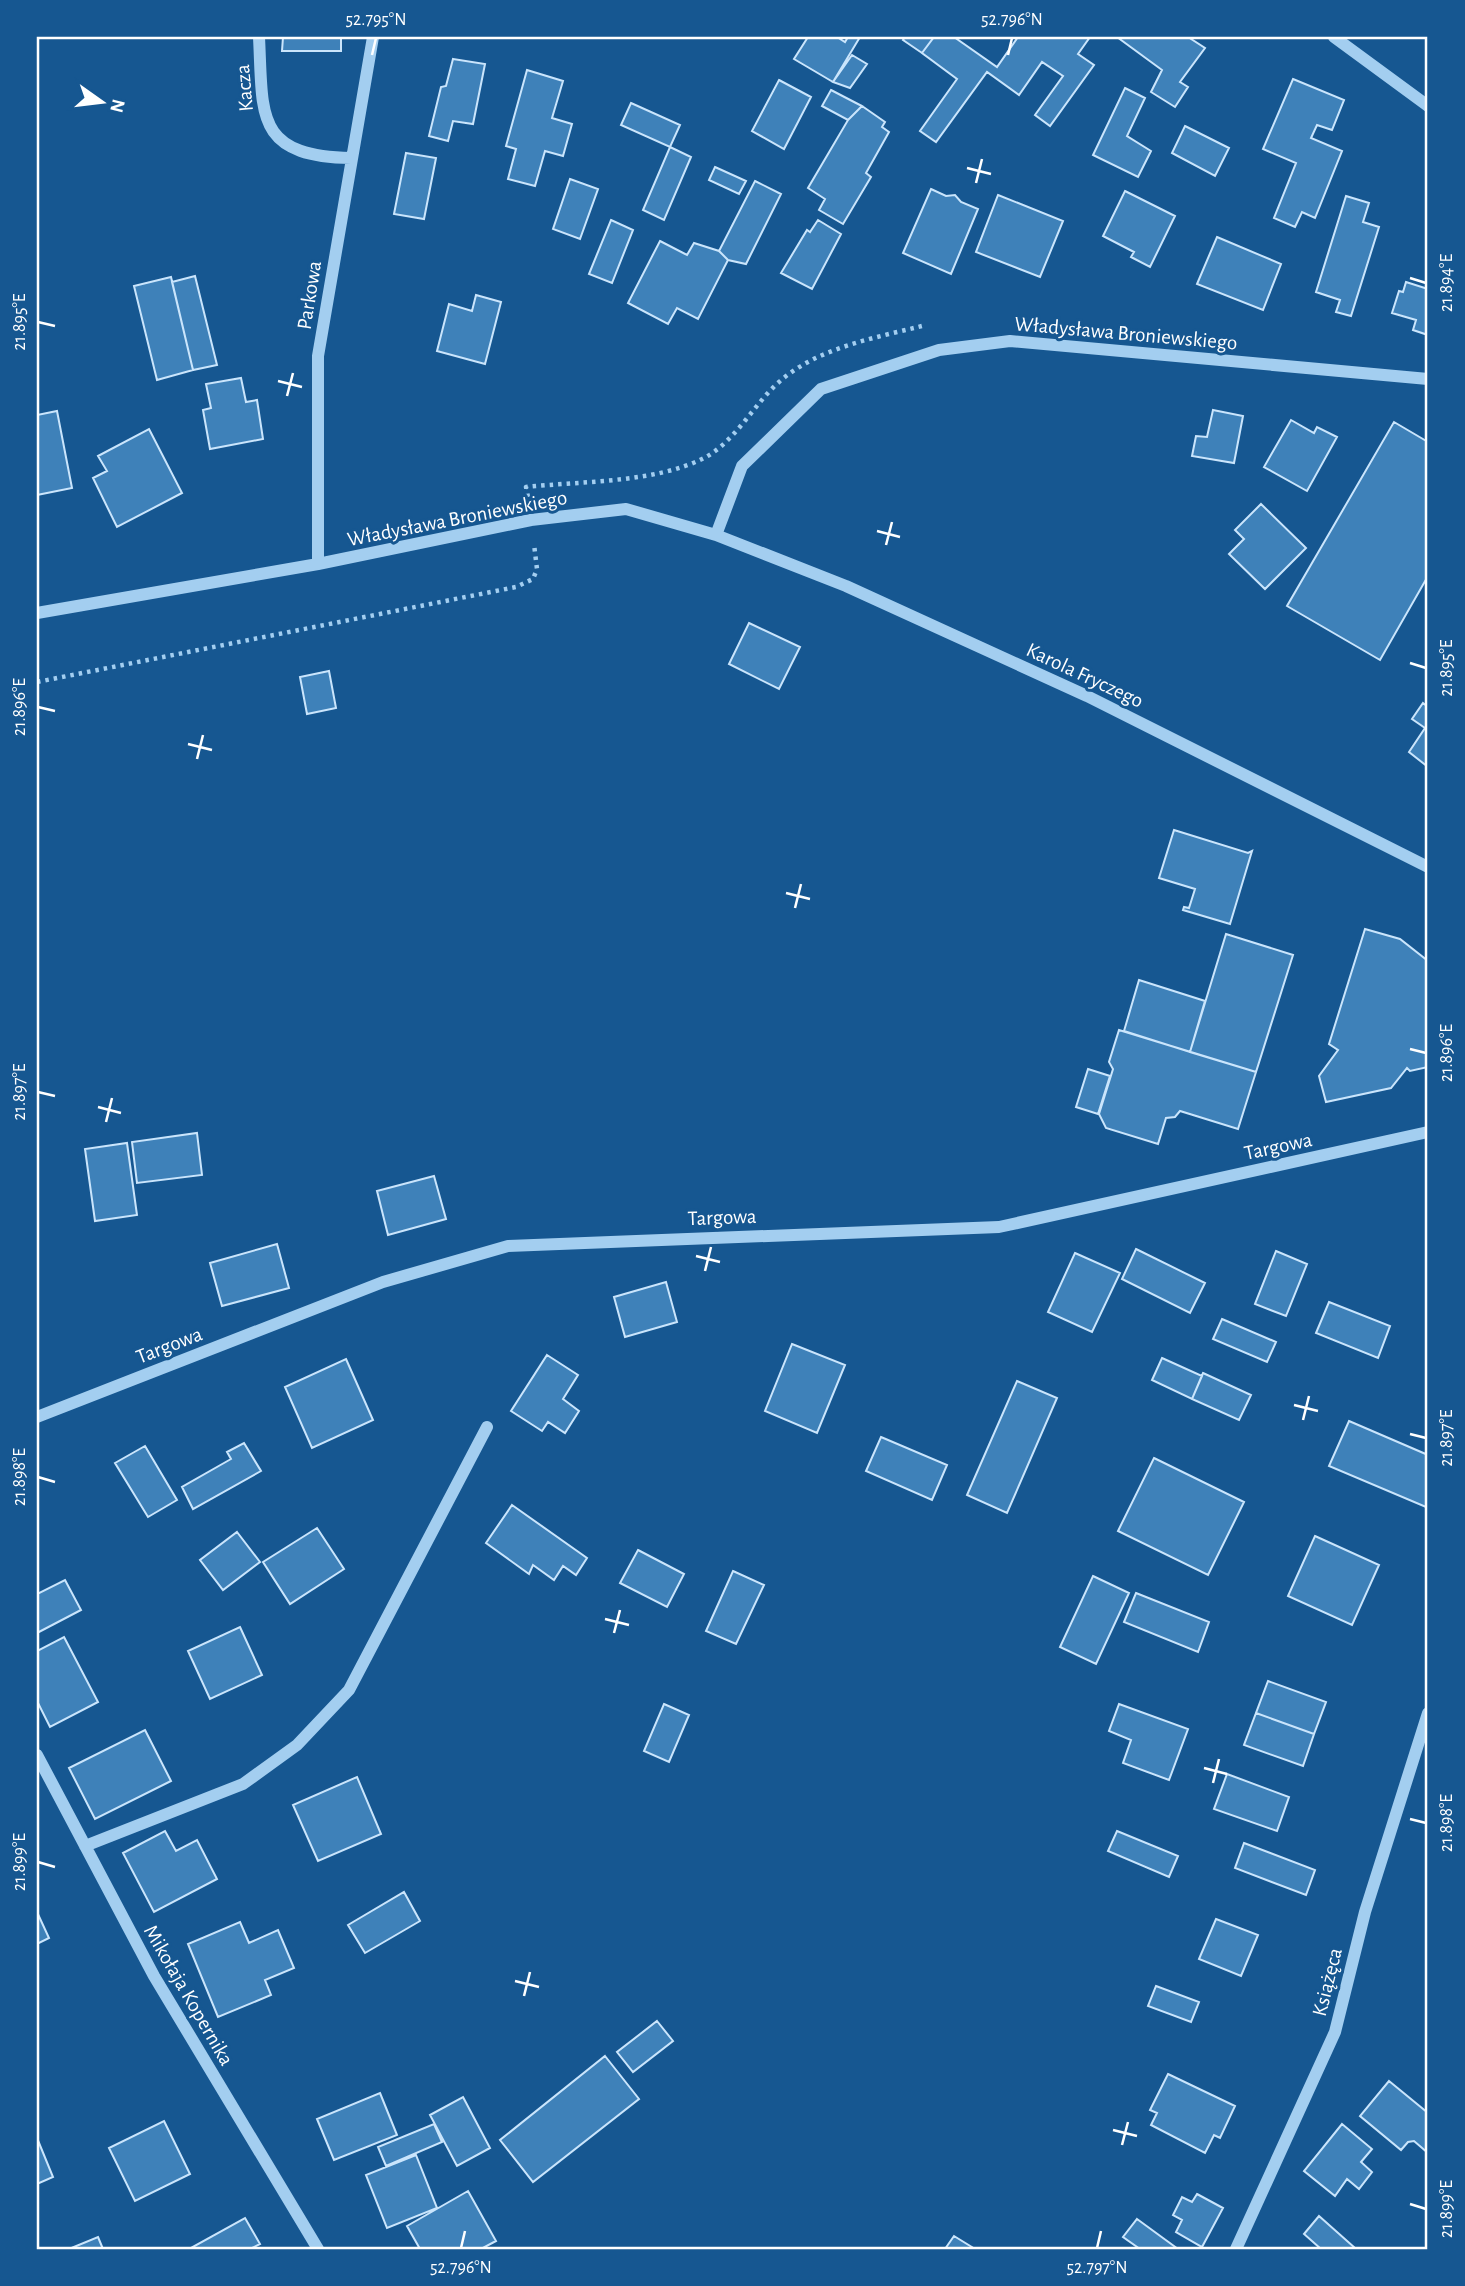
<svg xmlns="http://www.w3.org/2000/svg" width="1465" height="2286" font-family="'Alegreya Sans',sans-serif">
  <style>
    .building { fill: #3e81b9; stroke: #cae5fc; stroke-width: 2 }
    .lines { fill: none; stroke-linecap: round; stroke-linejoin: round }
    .path { stroke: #a3cef0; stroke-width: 4.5; stroke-dasharray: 3.5 5; stroke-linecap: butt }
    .minor { stroke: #a3cef0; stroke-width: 12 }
    .ticks { fill: none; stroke: #fff; stroke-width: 2.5 }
    .labels { text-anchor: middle; stroke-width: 6; stroke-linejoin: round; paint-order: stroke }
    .street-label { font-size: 21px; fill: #fff; stroke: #165791 }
    .neatline { fill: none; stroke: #fff; stroke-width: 2.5 }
    .ticks-label { font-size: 18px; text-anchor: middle; fill: #fff }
  </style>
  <rect width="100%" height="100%" fill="#165791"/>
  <path class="building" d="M283,37H341V51H282Z
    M808,37H837L845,42L848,37H860L833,82L794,59Z
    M905,37H934L922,53L903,40Z
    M934,37H954L997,67L1018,37H1090L1078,54L1094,65L1050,126L1035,115L1063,76L1042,62L1019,95L987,72L936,142L920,131L957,79L922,53Z
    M1117,37H1188L1205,48L1180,82L1188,87L1175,107L1151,92L1162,70Z
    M852,55L867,64L850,88L833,82Z
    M453,59L485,64L473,124L453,121L448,141L429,136L441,87L446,86Z
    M527,70L563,81L552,118L572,124L563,156L545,151L535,186L508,179L516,149L506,146Z
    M1293,79L1344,100L1332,130L1317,125L1311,138L1342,151L1315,218L1302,212L1295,227L1274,218L1296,163L1263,149Z
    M779,80L811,97L784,149L752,131Z
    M1125,88L1145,98L1127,136L1151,151L1138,177L1093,155Z
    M831,90L856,103L862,106L848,120L822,106Z
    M631,103L680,125L670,147L621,125Z
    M862,106L885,122L882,127L889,132L866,173L871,177L843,224L819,210L825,199L808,188L848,120Z
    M1185,126L1229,148L1215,176L1172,153Z
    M670,147L691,157L664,220L643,210Z
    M406,153L436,158L424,219L394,214Z
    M715,167L746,181L739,194L709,180Z
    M570,179L598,189L580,239L553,229Z
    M755,181L781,194L746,264L728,260L719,251Z
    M931,189L946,196L955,195L961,202L978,209L951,274L903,253Z
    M1125,191L1175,216L1150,267L1131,257L1134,252L1103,236Z
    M998,195L1063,221L1040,277L976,252Z
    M1346,196L1369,203L1363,222L1379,227L1351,316L1336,312L1340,300L1316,292Z
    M611,220L633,230L612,283L589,274Z
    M818,220L841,234L812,289L781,273L807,230L810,232Z
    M1217,237L1281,264L1263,310L1197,284Z
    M660,241L687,255L694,243L719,251L728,260L698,319L677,308L668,324L628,303Z
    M195,276L217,365L193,370L172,282Z
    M171,277L193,370L157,380L134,286Z
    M1406,282L1428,289V335L1413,330L1416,320L1392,313L1399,291L1403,292Z
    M476,295L501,302L485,364L437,351L449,304L472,311Z
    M241,378L246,402L257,400L263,439L210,449L203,410L211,408L206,384Z
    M1213,410L1243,416L1234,463L1192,456L1196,436L1207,437Z
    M57,411L72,488L37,495V415Z
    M1291,420L1314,433L1317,427L1337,437L1307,491L1264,467Z
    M1394,422L1428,442V576L1380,660L1287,606Z
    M149,429L182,493L117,527L93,478L107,471L98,456Z
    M1261,504L1306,548L1265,589L1229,554L1244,539L1235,530Z
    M749,623L800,647L779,689L729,664Z
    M329,671L336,708L307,714L300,677Z
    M1423,703L1428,707V767L1409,752L1425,728L1412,719Z
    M1174,830L1248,853L1252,851L1230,924L1183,910L1184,907L1189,908L1195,889L1159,878Z
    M1365,929L1400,939L1428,961V1067L1410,1071L1407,1068L1391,1088L1326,1102L1319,1076L1338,1050L1329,1044Z
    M1226,934L1293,955L1256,1072L1190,1052Z
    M1139,980L1205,1001L1190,1052L1124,1031Z
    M1119,1030L1256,1072L1238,1129L1180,1111L1175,1117L1166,1118L1158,1144L1106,1128L1099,1114L1113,1069L1109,1062Z
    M1088,1069L1110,1076L1098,1114L1076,1107Z
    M197,1133L202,1175L137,1183L132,1142Z
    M127,1143L137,1215L95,1221L85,1149Z
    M434,1176L446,1219L388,1235L377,1191Z
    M277,1244L289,1288L222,1306L210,1263Z
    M1136,1249L1205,1283L1190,1313L1122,1279Z
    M1276,1251L1307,1264L1286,1316L1255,1304Z
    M1075,1253L1120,1273L1092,1332L1048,1312Z
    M666,1282L677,1322L625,1337L614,1297Z
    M1329,1302L1390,1326L1378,1358L1316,1333Z
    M1222,1319L1276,1342L1267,1362L1213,1339Z
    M792,1344L845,1365L817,1433L765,1411Z
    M547,1355L578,1375L563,1399L579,1411L565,1433L548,1422L542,1431L511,1411Z
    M1162,1358L1202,1376L1192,1399L1152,1380Z
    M346,1359L373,1420L312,1448L285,1387Z
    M1203,1373L1251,1395L1239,1420L1192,1399Z
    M1017,1381L1057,1398L1007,1513L967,1495Z
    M1349,1421L1428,1455L1426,1507L1329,1466Z
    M881,1437L947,1465L932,1500L866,1471Z
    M244,1443L261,1471L193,1509L182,1487L231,1459L227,1452Z
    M145,1446L177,1500L148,1517L115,1463Z
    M1154,1458L1244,1502L1208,1575L1118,1531Z
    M512,1505L587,1558L576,1575L563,1566L554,1580L533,1565L529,1574L486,1543Z
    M317,1528L344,1569L290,1604L263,1562Z
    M237,1532L260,1562L223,1590L200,1560Z
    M1315,1536L1379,1565L1352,1625L1288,1596Z
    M638,1550L684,1574L667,1607L620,1583Z
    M733,1571L764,1585L736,1644L706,1631Z
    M1093,1576L1129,1593L1096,1664L1060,1647Z
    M65,1580L81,1610L37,1633V1594Z
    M1136,1593L1209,1622L1198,1652L1124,1622Z
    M240,1627L262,1675L210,1699L188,1651Z
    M64,1637L98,1702L50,1727L37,1701V1651Z
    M1268,1681L1326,1702L1314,1734L1256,1713Z
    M664,1704L689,1715L669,1762L644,1751Z
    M1119,1704L1188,1729L1169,1780L1123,1763L1131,1740L1109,1731Z
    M1256,1713L1314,1734L1303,1766L1244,1745Z
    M145,1730L171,1781L95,1819L69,1768Z
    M1227,1774L1289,1797L1277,1831L1214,1809Z
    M357,1777L381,1834L318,1861L293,1805Z
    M165,1831L176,1851L197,1840L217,1879L154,1912L123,1853Z
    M1117,1831L1178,1856L1169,1877L1108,1851Z
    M1244,1843L1315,1870L1306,1895L1235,1868Z
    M404,1892L420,1921L365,1953L348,1925Z
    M37,1912L49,1938L37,1944Z
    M1216,1919L1258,1935L1241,1976L1199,1959Z
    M240,1922L249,1943L278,1930L294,1968L265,1980L271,1995L218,2017L188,1944Z
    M1156,1986L1199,2002L1191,2022L1148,2006Z
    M657,2021L673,2041L633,2072L617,2052Z
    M605,2056L639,2099L533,2182L500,2140Z
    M1168,2074L1235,2106L1220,2138L1214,2135L1205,2153L1151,2125L1157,2113L1150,2110Z
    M1389,2081L1428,2113V2153L1414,2141L1408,2142L1401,2150L1360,2116Z
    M380,2093L397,2135L334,2160L317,2119Z
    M463,2097L490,2148L457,2166L430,2115Z
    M164,2121L190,2174L135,2201L109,2148Z
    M434,2124L442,2142L386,2166L378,2147Z
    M1342,2124L1372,2149L1361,2162L1372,2172L1359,2189L1347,2179L1335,2196L1304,2171Z
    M37,2138L53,2177L37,2184Z
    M416,2155L437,2208L387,2228L366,2175Z
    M468,2191L496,2241L481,2249H420L407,2226Z
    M1197,2194L1223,2208L1202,2247L1176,2232L1182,2220L1173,2215L1182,2197L1192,2202Z
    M1319,2216L1355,2248L1353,2249H1321L1304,2234Z
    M245,2218L260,2244L250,2249H189Z
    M1137,2219L1178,2249H1140L1123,2237Z
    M954,2236L975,2249H945Z
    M98,2237L103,2249H69Z"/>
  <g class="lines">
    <path class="path" d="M528,497L526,487C582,481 655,483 704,458C735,442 754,404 779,382C817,348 874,338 922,326
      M37,682L516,587L533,579L537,569L534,544"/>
    <path class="minor" d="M259,37C263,115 254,156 351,158
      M1334,37L1428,106
      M716,535L742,466L821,389L939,350L1010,341L1428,379
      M318,564V356L373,37
      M37,613L318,564L531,520L626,509L716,535L846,586L1087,696L1428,867
      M37,1417L383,1282L508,1246L999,1227L1428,1132
      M37,1755L154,1976L318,2249
      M85,1846L243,1784L297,1745L349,1690L487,1427
      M1236,2249L1335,2032L1365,1912L1428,1713"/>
  </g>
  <path class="ticks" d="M372,55L376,38M1008,55L1012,38M967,168L991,174M976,183L982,159M1410,278L1426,283M38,322L55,326M278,381L302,387M287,396L293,373M877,531L900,537M886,545L892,522M1410,663L1426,668M38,707L55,711M188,744L212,750M197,759L203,735M786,893L810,899M795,908L801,884M1410,1049L1426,1053M38,1092L55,1096M98,1107L121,1113M106,1122L112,1098M696,1256L720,1262M705,1271L711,1247M1294,1405L1318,1411M1303,1420L1309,1396M1410,1434L1426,1438M38,1477L55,1482M605,1619L629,1625M614,1633L620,1610M1204,1768L1227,1774M1213,1783L1219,1759M1410,1819L1426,1823M38,1862L55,1867M515,1981L539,1987M524,1996L530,1972M1113,2130L1137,2136M1122,2145L1128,2122M1410,2204L1426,2209M461,2248L465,2231M1097,2248L1101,2231"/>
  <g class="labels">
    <g class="street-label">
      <text transform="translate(244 88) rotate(-95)" y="7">Kacza</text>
      <text transform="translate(309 295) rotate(-81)" y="7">Parkowa</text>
      <text transform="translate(1126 333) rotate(5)" y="7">Władysława Broniewskiego</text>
      <text transform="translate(457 518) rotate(-11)" y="7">Władysława Broniewskiego</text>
      <text transform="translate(1085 675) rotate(25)" y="7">Karola Fryczego</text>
      <text transform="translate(1278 1146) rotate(-12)" y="7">Targowa</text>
      <text transform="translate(722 1217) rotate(-2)" y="7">Targowa</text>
      <text transform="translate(169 1345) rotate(-21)" y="7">Targowa</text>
      <text transform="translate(1327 1982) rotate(-76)" y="7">Książęca</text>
      <text transform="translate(189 1995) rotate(60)" y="7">Mikołaja Kopernika</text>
    </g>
  </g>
  <rect width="1465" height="2286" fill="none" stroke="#165791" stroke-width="77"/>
  <g transform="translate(102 102) rotate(104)" stroke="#165791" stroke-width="5" paint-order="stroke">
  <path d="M0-5L12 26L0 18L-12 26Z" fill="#ffffff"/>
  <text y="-10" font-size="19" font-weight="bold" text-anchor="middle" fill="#ffffff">N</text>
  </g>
  <rect x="38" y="38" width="1388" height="2210" class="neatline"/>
  <g class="ticks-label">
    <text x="376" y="25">52.795°N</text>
    <text x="1012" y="25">52.796°N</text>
    <text transform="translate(1446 283) rotate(-90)" y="6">21.894°E</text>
    <text transform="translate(19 322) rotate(-90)" y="6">21.895°E</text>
    <text transform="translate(1446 668) rotate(-90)" y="6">21.895°E</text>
    <text transform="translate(19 707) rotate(-90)" y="6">21.896°E</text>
    <text transform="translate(1446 1053) rotate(-90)" y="6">21.896°E</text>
    <text transform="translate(19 1092) rotate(-90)" y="6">21.897°E</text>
    <text transform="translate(1446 1438) rotate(-90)" y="6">21.897°E</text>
    <text transform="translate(19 1477) rotate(-90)" y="6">21.898°E</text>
    <text transform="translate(1446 1823) rotate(-90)" y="6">21.898°E</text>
    <text transform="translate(19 1862) rotate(-90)" y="6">21.899°E</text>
    <text transform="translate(1446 2209) rotate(-90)" y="6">21.899°E</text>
    <text x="461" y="2273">52.796°N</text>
    <text x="1097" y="2273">52.797°N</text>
  </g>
</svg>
